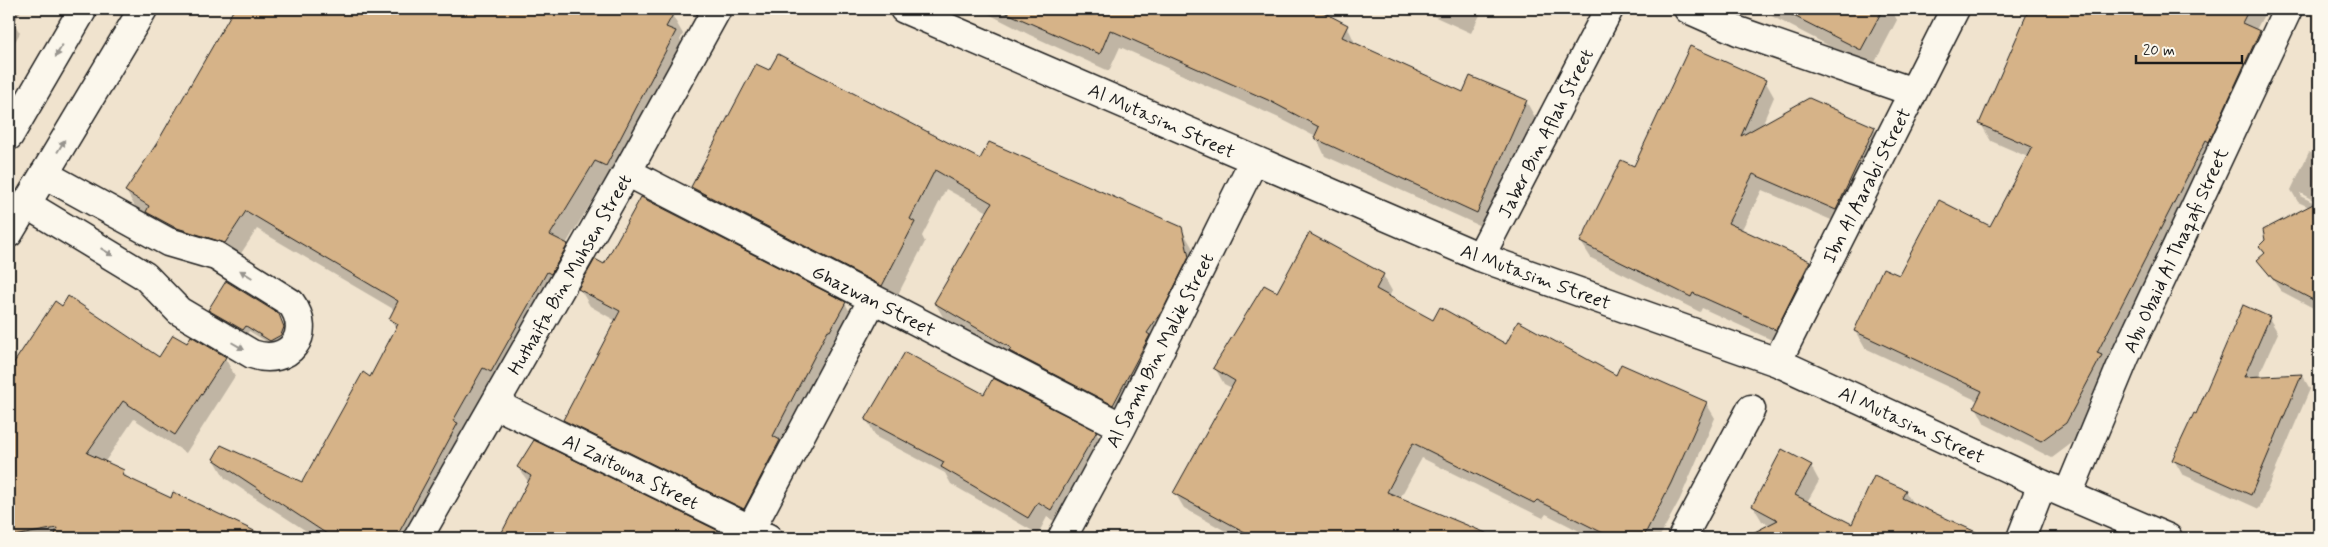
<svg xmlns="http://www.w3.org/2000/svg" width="2328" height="547" font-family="Mynerve,sans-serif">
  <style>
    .shadow { fill: #0003 }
    .building { fill: #d6b388; stroke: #1c1c1c }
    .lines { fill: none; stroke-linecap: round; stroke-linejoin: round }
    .minor-casing { stroke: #1c1c1c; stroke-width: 31 }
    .minor { stroke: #fbf7ec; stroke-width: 28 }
    .oneway { fill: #97948e }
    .labels { text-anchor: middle; stroke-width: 5; stroke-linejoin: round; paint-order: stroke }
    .street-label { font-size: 19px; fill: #1c1c1c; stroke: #fbf7ec }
  </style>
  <rect width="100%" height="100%" fill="#f0e3ce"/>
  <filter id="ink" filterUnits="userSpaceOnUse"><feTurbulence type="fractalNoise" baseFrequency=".02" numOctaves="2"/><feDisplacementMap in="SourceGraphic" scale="10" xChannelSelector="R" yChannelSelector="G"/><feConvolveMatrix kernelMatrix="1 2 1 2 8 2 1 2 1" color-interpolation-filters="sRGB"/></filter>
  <g filter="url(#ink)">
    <path class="shadow" d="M9,9H22L14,23L20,33L9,52Z
      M236,9H556L560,11L561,9H660L672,15L683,34L680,40L686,51L616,184L606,178L566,244L578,264L416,538H317L225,478L214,459L303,484L371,378L396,329L390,319L395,310L257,229L236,261L186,246L137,210L126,191L158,144Z
      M979,9H1316L1347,26L1356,45L1463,94L1526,101L1536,119L1487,229L1325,156L1316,137L1279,118L1120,47L1109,71L1030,35Z
      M1418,9H1483L1471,33Z
      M1758,9H1891L1897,20L1872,68Z
      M2033,9H2267L2256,30L2260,32L2270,49L2076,440L2052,458L1985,424L1976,407L1978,401L1865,348L1855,331L1900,277L1990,228L2028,157L1991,141L1981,124Z
      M1765,81L1774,97L1762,125L1874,128L1884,144L1845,226L1762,190L1741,231L1810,262L1819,278L1785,346L1702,308L1700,312L1591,258L1581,242L1635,168Z
      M989,143L1181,228L1192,247L1199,276L1124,423L946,322L935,303L988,212L946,189L922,236L925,242L893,304L703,206L692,187L981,160Z
      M2309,152L2319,157V203L2300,193V196L2319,205V311L2281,291L2258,260L2265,255L2260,246L2309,207L2298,202L2291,190Z
      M1309,235L1383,275L1392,291L1389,297L1433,322L1506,346L1706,403L1715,418L1680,499L1659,538H1593L1546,514L1543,518L1422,458L1400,498L1488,535L1490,538H1238L1184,508L1175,493L1232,388L1224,384L1215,368L1277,294Z
      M605,266L845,303L855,321L754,525L575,437L565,420L616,321L590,306L580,289Z
      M55,303L159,358L187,345L225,358L235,376L186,453L134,419L104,463L123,471L128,479L172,499L174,494L266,538H9V400L11,396L9,392V372Z
      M209,310L278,315L287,334L274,346L249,331L246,336L213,316Z
      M2269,318L2278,333L2258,377L2302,375L2310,389L2259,509L2182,474L2174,460L2197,416Z
      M984,396L1096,432L1105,449L1061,525L1047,517L1038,534L951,484L945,473L876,437L867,420Z
      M1811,466L1819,481L1807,502L1852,526L1905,491L1913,504L1990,538H1753L1751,536L1770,525L1762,521L1753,506Z
      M518,467L720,533L723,538H499L529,483Z"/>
    <path class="building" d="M234,9H676L666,27L676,31L606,166L595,161L550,235L568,244L551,274L547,272L491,372L483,368L453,421L458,423L396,538H333L213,459L221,445L302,482L363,372L370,377L398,324L389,319L398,301L246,211L225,243L174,227L146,212L149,206L125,191L157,143Z
      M998,9H1317L1348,25L1342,37L1463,92L1470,76L1527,100L1477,213L1314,138L1319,127L1268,100L1110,30L1100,54Z
      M1780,9H1883L1861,50Z
      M2029,9H2249L2242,23L2260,31L2209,142L2206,140L2097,353L2102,355L2066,423L2041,441L1974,407L1982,391L1854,331L1883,268L1899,275L1939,200L1990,226L2032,147L1979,124Z
      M1690,46L1766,80L1741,136L1809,98L1875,127L1836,210L1753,174L1728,223L1810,261L1776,330L1693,293L1691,297L1580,242L1621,160L1634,166Z
      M778,54L980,159L989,142L1182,227L1189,257L1164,308L1147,333L1150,335L1113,405L1009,351L1011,348L934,303L992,203L935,170L910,219L915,222L882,286L691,187L756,64L769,70Z
      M641,197L846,302L830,331L828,330L773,436L780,440L744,509L563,420L620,311L578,289L595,259L604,264Z
      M2319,201V303L2273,279L2257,260L2265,253L2259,246L2265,240L2263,230Z
      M1309,233L1384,274L1376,289L1433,320L1440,307L1506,344L1518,321L1616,375L1621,364L1707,402L1671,483L1643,538H1613L1537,500L1534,503L1413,443L1387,492L1498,538H1256L1173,493L1235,381L1213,368L1264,285L1277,292Z
      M226,281L279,314L284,327L281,335L270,341L246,326L243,330L208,310Z
      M68,296L159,357L173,335L187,343L191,336L226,357L175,435L123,401L87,453L124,470L122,475L171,498L173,492L269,538H54L57,528L9,537V370L55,301L62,306Z
      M2243,305L2270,317L2244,377L2302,374L2251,495L2172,460L2194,413L2196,414Z
      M905,352L984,394L993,378L1097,431L1051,510L1038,502L1028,518L941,467L944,462L865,420Z
      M534,440L729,536L728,538H499L531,476L517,467Z
      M1782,449L1812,465L1795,495L1852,524L1874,476L1906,490L1902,498L1989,538H1743L1778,520L1752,506Z"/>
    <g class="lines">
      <g class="minor-casing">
        <path id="minor" d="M904,9L1480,257L1777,362L2042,484L2168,538
          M1688,9L1738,31L1913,92
          M9,136L83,9
          M627,172L1122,427
          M26,204L145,276L179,311L252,354C289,367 314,334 291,303L216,256L168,242L44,174
          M9,233L143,9
          M1480,257L1609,9
          M1777,362L1955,9
          M495,404L768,538
          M2068,494L2125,357L2288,9
          M418,538L627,172L717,9
          M746,538L873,299
          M1062,538L1122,427L1254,160
          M1682,538L1751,409
          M2021,538L2042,484"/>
      </g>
      <use href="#minor" class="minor"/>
    </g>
    <defs><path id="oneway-solid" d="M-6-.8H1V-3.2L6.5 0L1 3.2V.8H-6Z" transform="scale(1.25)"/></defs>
    <g class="oneway">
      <use href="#oneway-solid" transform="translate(59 51) rotate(120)"/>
      <use href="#oneway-solid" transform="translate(61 146) rotate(-59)"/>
      <use href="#oneway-solid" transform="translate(107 252) rotate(31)"/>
      <use href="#oneway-solid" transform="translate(246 274) rotate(-148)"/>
      <use href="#oneway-solid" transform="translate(238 346) rotate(30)"/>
    </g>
  </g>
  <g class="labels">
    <g class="street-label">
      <text transform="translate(1162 120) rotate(24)" y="7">Al Mutasim Street</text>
      <text transform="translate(1545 133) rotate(-63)" y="7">Jaber Bin Aflah Street</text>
      <text transform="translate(1866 185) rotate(-63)" y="7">Ibn Al Aarabi Street</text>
      <text transform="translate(2175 250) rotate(-65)" y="7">Abu Obaid Al Thaqafi Street</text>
      <text transform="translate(569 274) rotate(-60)" y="7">Huthaifa Bin Muhsen Street</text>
      <text transform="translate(1536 276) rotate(20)" y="7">Al Mutasim Street</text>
      <text transform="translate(874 300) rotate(27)" y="7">Ghazwan Street</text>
      <text transform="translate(1159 350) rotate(-63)" y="7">Al Samh Bin Malik Street</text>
      <text transform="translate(1912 424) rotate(25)" y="7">Al Mutasim Street</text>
      <text transform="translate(631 471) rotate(26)" y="7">Al Zaitouna Street</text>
    </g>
  </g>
  <rect width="2328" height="547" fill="none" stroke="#fbf7ec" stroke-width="30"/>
  <rect x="15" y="15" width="2298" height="517" fill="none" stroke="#1c1c1c" stroke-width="2" filter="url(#ink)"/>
  <path d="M2136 55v8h106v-8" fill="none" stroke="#1c1c1c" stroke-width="2.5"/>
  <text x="2143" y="55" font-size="15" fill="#1c1c1c" stroke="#fbf7ec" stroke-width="4" paint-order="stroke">20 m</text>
</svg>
